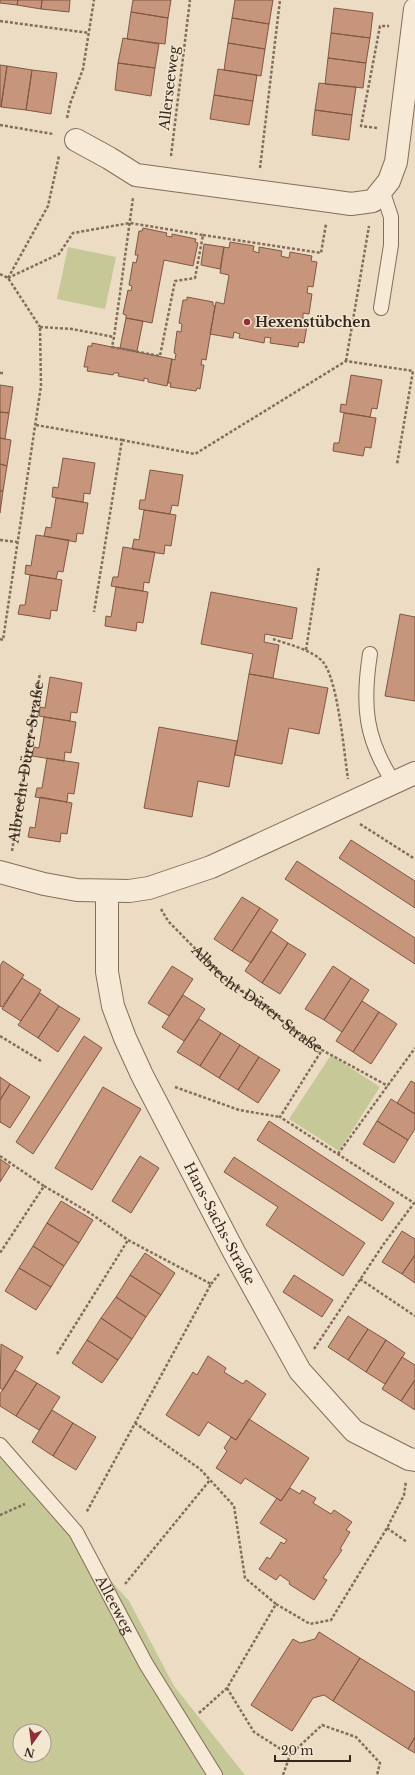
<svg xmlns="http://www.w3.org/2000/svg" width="415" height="1775" font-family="'Libre Baskerville',serif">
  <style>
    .green { fill: #c6c898; fill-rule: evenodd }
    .building { fill: #c6957b; stroke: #815743 }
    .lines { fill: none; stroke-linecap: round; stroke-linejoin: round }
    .lane-casing { stroke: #846e5b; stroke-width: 16 }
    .street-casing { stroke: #846e5b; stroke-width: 24 }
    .path { stroke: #846e5b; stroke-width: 2.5; stroke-dasharray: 3 2; stroke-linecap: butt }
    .lane { stroke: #f6ead6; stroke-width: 14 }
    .street { stroke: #f6ead6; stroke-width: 22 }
    .poi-dot { fill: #8f2f37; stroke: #f3e7d2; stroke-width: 1.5 }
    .labels { text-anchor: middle; stroke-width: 3; stroke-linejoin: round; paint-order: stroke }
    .street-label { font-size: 14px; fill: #35271e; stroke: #f3e7d2 }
    .poi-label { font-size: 14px; font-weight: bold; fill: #35271e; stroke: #f3e7d2; text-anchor: start }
  </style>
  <rect width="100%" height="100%" fill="#ebdcc3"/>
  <path class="green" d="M68,247L116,257L105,309L57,299Z
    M331,1055L380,1087L339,1151L289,1119Z
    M0,1457L129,1601L174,1686L245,1775H0ZM20,1731H44V1755H20Z"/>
  <path class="building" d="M0,0H18L17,5L0,3Z
    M18,0H42L41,9L17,5Z
    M42,0H70L69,12L41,9Z
    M133,0H171L168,18L131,12Z
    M235,0H273L269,24L232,18Z
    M334,8L373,13L370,38L331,33Z
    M131,12L168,18L165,44L127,39Z
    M232,18L269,24L265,49L228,43Z
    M331,33L370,38L366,63L328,58Z
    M123,38L159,44L155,68L118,63Z
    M228,43L265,49L261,76L224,70Z
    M328,58L366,63L363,88L325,84Z
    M118,63L155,68L151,96L115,90Z
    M0,65L7,66L1,107L0,106Z
    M7,66L32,70L26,110L1,107Z
    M218,69L257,75L253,101L214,95Z
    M32,70L57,73L51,114L26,110Z
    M319,83L356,87L352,115L315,110Z
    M214,95L253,101L249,125L210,119Z
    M315,110L352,115L349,140L312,135Z
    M143,228L167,233L166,236L172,237V234L196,239L195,242L198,243L193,266L164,260L152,323L126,318V315L123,314L128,290L131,291L132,286L129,285L133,262L136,263L138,255H135L139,231H142Z
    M230,242L254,246L253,251L259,253V247L282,251L281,256L289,258L290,252L312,256L311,261L317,262L313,287L308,286L307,293L312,294L309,314L303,313V319L308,320L304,343L299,342L298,347L270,343L271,338L265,337L264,343L239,338L240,334L234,332L233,338L210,334L216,302L224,304L229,275L220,273L224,247L229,248Z
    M204,244L224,247L220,269L201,265Z
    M187,297L213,302V305L215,306L206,360L202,359L201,365H204L200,389L197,388L196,391L170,387L171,383H168L172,359L175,360L176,354L174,353L177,331L181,332L182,324L179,323L183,300H187Z
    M126,318L143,321L137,351L120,348Z
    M92,343L172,359L167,386L148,382V379L144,378V381L118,376L119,373H114L113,375L87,371L88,367H84L88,346H92Z
    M351,375L382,380L377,409L372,408L370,417L340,412L341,404L346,405Z
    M0,385L13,387L9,413L0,412Z
    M0,412L9,413L5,439L0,438Z
    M344,413L376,418L371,448L365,447L363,456L333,451L334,443H339Z
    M0,438L11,440L7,466L0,464Z
    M63,458L95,463L90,494L84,493L83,502L52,497L53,487L58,488Z
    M0,464L7,466L3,491H0Z
    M150,470L183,475L178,506L172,505L170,514L139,509L140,500H145Z
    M0,491H3L0,513Z
    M56,498L88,503L83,534L77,533L76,542L44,536L46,527L51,528Z
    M144,510L176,515L171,546L165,545L164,554L132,549L134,539L139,540Z
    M36,535L69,540L63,572L58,571L56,579L25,574L26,565L31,566Z
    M123,547L155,552L149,583L144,582L143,591L111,586L113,577H118Z
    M30,575L62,580L57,611L51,610L50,619L18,614L20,605H25Z
    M116,587L148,592L143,623L137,622L136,631L105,626L106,616L111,617Z
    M211,592L297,608L292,639L265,634L264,642L279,645L273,678L249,674L253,654L201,644Z
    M400,614L415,617V701L385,696Z
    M249,674L328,688L319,734L289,728L282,764L235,755Z
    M50,677L82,683L77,713L71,712L70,721L39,716L40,707L45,708Z
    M44,717L76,722L71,753L65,752L64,761L32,756L34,747L39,748Z
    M159,727L237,741L229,787L198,781L192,817L144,808Z
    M47,758L79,763L74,794L68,793L67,802L35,797L37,788H42Z
    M40,797L72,803L67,834L61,833L60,842L28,837L30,827L35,828Z
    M351,840L415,881V908L339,858Z
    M297,861L415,938V964L285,879Z
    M242,897L260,908L232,951L214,939Z
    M260,908L278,920L251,963L232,951Z
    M271,931L288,943L262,983L245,971Z
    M288,943L306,954L280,994L262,983Z
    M3,961L24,975L2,1007L0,1006V966Z
    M172,966L193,979L169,1016L148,1003Z
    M333,966L351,978L324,1020L305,1009Z
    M22,978L41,990L21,1021L2,1009Z
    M351,978L369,990L342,1032L324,1020Z
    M40,993L59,1006L38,1038L18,1025Z
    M183,995L205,1009L184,1041L162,1027Z
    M362,1001L379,1012L353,1052L336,1041Z
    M59,1006L80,1019L58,1052L38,1038Z
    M379,1012L397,1024L371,1064L353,1052Z
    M199,1019L221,1033L200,1066L177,1052Z
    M221,1033L240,1045L219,1078L200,1066Z
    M84,1036L102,1048L33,1154L16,1142Z
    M240,1045L259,1057L238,1090L219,1078Z
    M259,1057L280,1070L258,1103L238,1090Z
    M0,1077L10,1084L0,1100Z
    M411,1081L415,1083V1114L397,1103Z
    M10,1084L30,1097L10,1128L0,1122V1100Z
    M103,1087L141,1109L92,1190L55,1168Z
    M391,1099L415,1114V1129L408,1140L377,1121Z
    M269,1121L394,1203L382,1221L257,1140Z
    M377,1121L408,1140L394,1163L363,1144Z
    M140,1156L159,1168L131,1213L112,1201Z
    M234,1157L365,1243L343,1276L266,1225L278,1207L224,1172Z
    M0,1159L10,1166L0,1182Z
    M61,1201L93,1220L79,1243L47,1223Z
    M47,1223L79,1243L64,1266L33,1246Z
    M402,1231L415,1239V1255L402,1274L382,1262Z
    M33,1246L64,1266L51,1287L19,1268Z
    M145,1253L175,1273L161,1295L130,1275Z
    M415,1255V1283L402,1274Z
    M19,1268L51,1287L36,1310L5,1291Z
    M130,1275L161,1295L146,1317L116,1297Z
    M294,1275L333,1300L322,1317L283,1292Z
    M116,1297L146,1317L132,1339L101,1318Z
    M348,1316L368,1329L348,1360L328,1347Z
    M101,1318L132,1339L118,1360L87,1340Z
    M368,1329L386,1340L366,1372L348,1360Z
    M87,1340L118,1360L102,1383L72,1363Z
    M386,1340L405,1353L385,1384L366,1372Z
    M1,1344L23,1357L3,1390L0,1388Z
    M208,1356L226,1368L224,1372L243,1384L246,1380L266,1394L236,1440L208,1422L199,1436L166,1415L193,1372L197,1375Z
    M402,1357L415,1365V1380L401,1401L382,1389Z
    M15,1370L37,1383L16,1416L0,1406V1394Z
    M415,1380V1410L401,1401Z
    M37,1383L60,1397L39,1430L16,1416Z
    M52,1410L73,1423L53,1456L32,1442Z
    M249,1419L309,1458L281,1501L245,1478L241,1484L216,1468L227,1451L224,1448L231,1437L236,1440Z
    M73,1423L96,1437L76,1470L53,1456Z
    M290,1488L300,1494L302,1490L316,1498L313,1503L331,1514L334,1510L352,1522L346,1530L350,1532L340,1549L342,1550L323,1578L327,1580L314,1600L289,1584L290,1582L280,1575L276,1580L259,1569L267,1557L270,1559L281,1542L284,1544L287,1540L260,1523L277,1498L281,1501Z
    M319,1632L360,1658L333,1701L324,1695L313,1698L292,1731L251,1705L293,1639L300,1643L315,1639Z
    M360,1658L415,1692V1737L408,1749L333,1701Z
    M415,1737V1753L408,1749Z"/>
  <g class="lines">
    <g class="lane-casing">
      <g id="lane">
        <path d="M381,308L391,245V217L382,190"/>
        <path d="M370,654C362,705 365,739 394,783"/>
        <path id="s3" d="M0,1445L76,1532L146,1664L215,1775"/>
      </g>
    </g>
    <g class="street-casing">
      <g id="street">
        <path d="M76,140L109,158L136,175L330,201L351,204L373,201L389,181L396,162L415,9"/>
        <path d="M0,872L44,884L77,890L129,891L149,888L211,867L415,773"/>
        <path id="s4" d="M107,892V972L113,1006L125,1038L142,1075L234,1252L300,1371L354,1431L409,1459L415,1460"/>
      </g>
    </g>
    <g class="path">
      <path d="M0,21L89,33"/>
      <path d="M67,118L70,104L83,69L94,0"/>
      <path d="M0,125L53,134"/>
      <path d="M377,128L361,126L380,26H389"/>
      <path d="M171,156L190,0"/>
      <path d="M260,168L280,0"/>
      <path d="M203,235L321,253L326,224"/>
      <path d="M0,274L8,278L40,327"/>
      <path d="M8,278L59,254L73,233L130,223L203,235L195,278L175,281L160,356L112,347L114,337L133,198"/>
      <path d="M8,278L48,206L59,156"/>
      <path d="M40,327L72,329L114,337"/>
      <path d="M346,361L369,226"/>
      <path d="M0,373H3"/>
      <path d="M36,425L122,440L94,612"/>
      <path d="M122,440L195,454L346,361L413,371L397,464"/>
      <path d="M0,540L17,542"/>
      <path d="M0,639L3,640L41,386L40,327"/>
      <path d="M273,639C287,644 313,650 323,662C338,680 344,753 348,779"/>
      <path d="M306,650L319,566"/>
      <path d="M360,824L415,859"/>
      <path id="s1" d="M12,851L40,673"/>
      <path id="s2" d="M161,909L168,921L226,980L265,1006L297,1033L322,1050L388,1086"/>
      <path d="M0,1036L41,1061"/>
      <path d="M175,1087L239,1110L280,1117"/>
      <path d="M338,1154L415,1048"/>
      <path d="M0,1156L44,1186L0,1253"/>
      <path d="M44,1186L90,1213L128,1240L211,1284L86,1513"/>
      <path d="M360,1279L415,1316"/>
      <path d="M211,1284L219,1274"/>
      <path d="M314,1349L383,1245L414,1203L280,1117L322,1050"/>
      <path d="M57,1354L128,1240"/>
      <path d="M135,1423L200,1469L234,1506L245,1578L276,1604L227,1688L199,1713"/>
      <path d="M0,1515L25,1504"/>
      <path d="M387,1528L407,1542"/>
      <path d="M125,1584L210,1480"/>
      <path d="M276,1604L310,1624L331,1620L387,1528L404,1495L406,1481"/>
      <path d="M227,1688L254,1732L290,1755"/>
      <path d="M283,1775L290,1755L322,1725L356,1737L380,1763L377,1775"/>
    </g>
    <use href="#lane" class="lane"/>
    <use href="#street" class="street"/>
  </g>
  <circle class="poi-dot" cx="247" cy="322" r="4"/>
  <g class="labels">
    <g class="street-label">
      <text transform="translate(169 88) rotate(-83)" y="5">Allerseeweg</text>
      <text dy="5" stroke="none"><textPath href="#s1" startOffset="90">Albrecht-Dürer-Straße</textPath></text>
      <text dy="5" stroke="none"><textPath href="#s2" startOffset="133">Albrecht-Dürer-Straße</textPath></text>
      <text dy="5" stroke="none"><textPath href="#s4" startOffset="357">Hans-Sachs-Straße</textPath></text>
      <text dy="5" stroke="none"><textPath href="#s3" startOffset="198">Alleeweg</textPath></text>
    </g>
    <g class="poi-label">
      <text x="255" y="327">Hexenstübchen</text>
    </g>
  </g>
  <g transform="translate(32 1743) rotate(194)"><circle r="19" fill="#f3e7d2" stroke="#a79a8a"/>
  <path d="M0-3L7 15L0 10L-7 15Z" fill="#8f2f37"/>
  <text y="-6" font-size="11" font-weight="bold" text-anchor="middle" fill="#35271e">N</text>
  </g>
  <path d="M275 1755v6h75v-6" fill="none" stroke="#35271e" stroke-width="2"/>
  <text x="281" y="1755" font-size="12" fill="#35271e" stroke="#f3e7d2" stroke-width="3" paint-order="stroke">20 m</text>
</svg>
